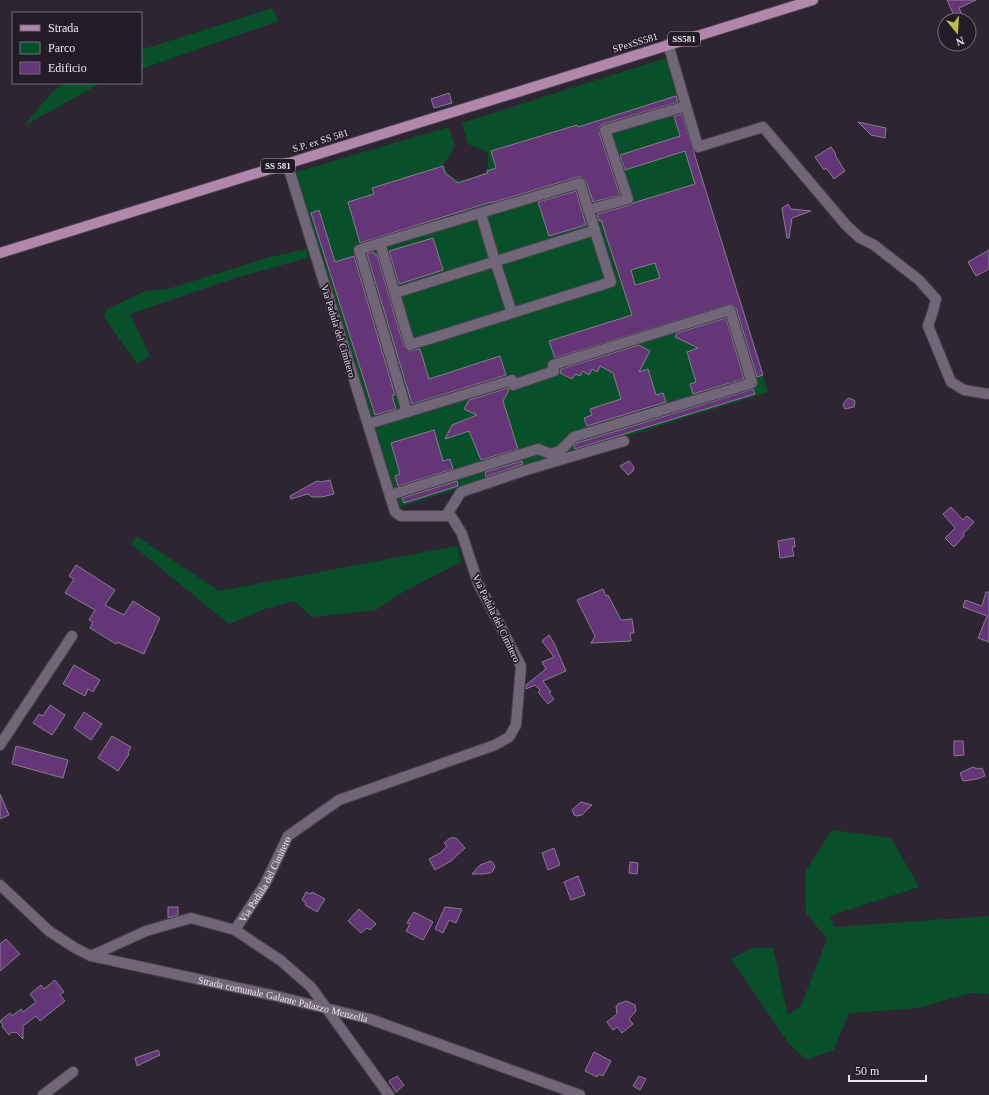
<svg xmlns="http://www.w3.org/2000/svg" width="989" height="1095" font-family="'Times New Roman',serif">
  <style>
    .green { fill: #085029 }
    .building { fill: #643678; stroke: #887c8e; fill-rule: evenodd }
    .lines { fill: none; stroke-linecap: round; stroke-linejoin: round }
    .minor-casing { stroke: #49424d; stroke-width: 12 }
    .major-casing { stroke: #49424d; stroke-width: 12 }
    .minor { stroke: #716677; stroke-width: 10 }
    .major { stroke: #b188ac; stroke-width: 10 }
    .labels { text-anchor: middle; stroke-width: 3.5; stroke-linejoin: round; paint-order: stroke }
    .shield { fill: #241b29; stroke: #b0a8b4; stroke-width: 1 }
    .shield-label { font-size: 9px; font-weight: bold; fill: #ece5ef }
    .street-label { font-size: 10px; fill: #ece5ef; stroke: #241b29 }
  </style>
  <rect width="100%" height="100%" fill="#2e2533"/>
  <path class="green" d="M272,8L279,21L141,69V50Z
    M666,58L696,162L768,392L400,507L306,209L296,172L449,127L455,147L443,165C452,182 458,182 475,177C479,175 483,174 486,171C489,165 488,158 488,152L468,144L462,123Z
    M64,83H101L24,126L52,92Z
    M307,249V258L235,278L130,314L150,356L137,364L104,317L106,310L145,291L168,289L266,258Z
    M136,536L219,591L457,546L461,562L403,592L376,610L312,617L294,601L265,609L229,624L131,544Z
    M832,830L891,838L919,887L830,916L834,927L989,916V994L971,993L918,1008L849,1013L834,1050L807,1060L789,1044L731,959L752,948H773L788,1015L801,1006L827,939L806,913L805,872Z"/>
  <path class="building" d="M947,0H976L959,8L963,17L956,20Z
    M449,93L452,103L434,108L431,99Z
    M676,96L678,102L603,124L600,126L599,132L620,195L593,202L586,181L582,177H578L491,203V202L360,243L348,202L374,194L372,188L443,166L445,173L458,183L488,173L487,171L496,168L491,151L577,125L578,127Z
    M682,114L763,375L757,377L736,308L731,304L555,358L549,341L632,315L601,220L599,221L597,214L630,205L633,203L695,184L685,151L625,170L620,155L680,136L674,116ZM655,263L660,278L635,285L631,270Z
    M858,122L886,128L885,138L871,135Z
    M831,147L836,154L835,155L845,171L834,179L826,168L824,170L815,157Z
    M576,191L586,225L549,236L538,202Z
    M788,204L791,209L811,211L792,218L789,238H787L782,208Z
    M319,210L335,262L354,256L395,395L392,396L396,409L375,415L311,213Z
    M433,238L443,270L399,284L389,251Z
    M989,250V269L976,276L968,262Z
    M374,252L375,255H377L404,347L409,351L420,349L429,379L500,356L506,375L412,404L367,254Z
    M726,318L744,379L693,394L690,384L696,382L687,352L698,348L675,337L677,333Z
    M639,345L650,351L639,372L648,369L656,395L663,393L666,402L587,426L584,418L592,415L590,409L621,399L613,373L600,366L597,372L592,369L589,375L583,371L580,376L575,374L572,379L560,373L561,369Z
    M508,388L509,390L503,401L518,449L481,460L469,431L445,439L452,425L477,415L464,409L469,400Z
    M753,389L755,394L575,449L574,446L577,443Z
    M848,398L854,400L855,402L854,407L845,409L843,404Z
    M434,430L443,461L450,459L453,469L398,486L395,476L400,474L391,443Z
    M522,461L523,464L486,477L485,472Z
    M629,461L634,467L633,471L628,475L620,466Z
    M330,480L334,494L322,497H312L308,494L291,499L290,496L315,482L318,481L321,482Z
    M457,481L458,486L404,503L402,498Z
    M951,507L963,520L967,516L974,522L963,534L964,536L954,547L945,538L955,528L943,514Z
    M794,538L795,547H792L794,556L780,558L778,541Z
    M76,565L115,590L105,605L124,615L133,601L160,618L144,654L117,642L116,644L90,628L93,622L89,620L95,610L65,593L74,579L69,576Z
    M603,589L606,596L608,595L621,620L632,619L634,633H630L631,641L591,643L595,636L577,600Z
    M986,592H989V642L978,638L987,616L963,607L965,600L982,606Z
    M549,635L554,643L566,671L543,681L551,692L549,693L554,699L548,704L538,692L540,690L535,685L526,689V685L546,669L542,662L554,657L542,641Z
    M74,665L100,680L93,692L88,689L85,696L63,684Z
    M50,705L65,715L52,735L33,723L39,714L43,716Z
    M84,712L102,724L91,740L74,728Z
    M112,736L131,747L128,753L129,754L118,771L98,758Z
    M954,741H963L964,755L954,756Z
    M16,746L68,760L63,778L12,764Z
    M973,767L977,769L982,768L985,776L977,779L963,781L960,773Z
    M0,794L9,815L0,819Z
    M581,802L592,805L582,815L576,816L574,815L572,810Z
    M450,838H456L465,848L451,861L435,870L429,859L440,853L447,846L444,843Z
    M554,848L560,865L548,870L542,853Z
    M491,861L495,866L493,871L490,873L482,874H472L480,865Z
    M630,862L638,863L637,874L629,873Z
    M578,876L585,895L571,900L564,882Z
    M306,892L311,894L312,892L325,899L317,912L305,905L306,903L302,900Z
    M168,907H178V915L168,918Z
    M445,907L462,909L456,923L449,920L443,933L435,929Z
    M359,909L376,924L370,930L367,928L361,933L348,921Z
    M414,912L433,922L423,940L406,931L410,924L407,923Z
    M6,939L20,954L0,971V944Z
    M55,980L64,992L60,995L65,1001L40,1021L36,1016L23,1026V1039L16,1032L14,1033L12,1032L9,1035L2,1026L3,1025L0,1021L10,1013L12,1016L21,1009L23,1012L36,1002L30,994L41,985L44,989Z
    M626,1001L635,1005L636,1011L629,1019L633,1024L622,1033L617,1027L613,1030L607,1022L617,1014L616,1007L618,1004Z
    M158,1050L160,1055L137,1066L135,1058Z
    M594,1052L611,1061L603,1076L599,1074L597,1077L585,1071Z
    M397,1076L404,1085L396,1092L389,1081Z
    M639,1076L646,1079L640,1090L633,1086Z"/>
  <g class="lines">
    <g class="minor-casing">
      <g id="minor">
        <path d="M668,44L698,147L763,127L846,225L860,238L874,245L919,280L936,299L933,311L928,326L951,382L964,390L989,394"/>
        <path d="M580,183L611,282L410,345L380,243Z"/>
        <path d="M588,210L628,199L605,130L686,106"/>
        <path d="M481,214L494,258"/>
        <path d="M380,243L359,250L407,412"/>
        <path d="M495,261L512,313"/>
        <path d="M395,293L595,230"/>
        <path d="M368,424L512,380L513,385L554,371L553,365L730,310L752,383L574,437L560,451L551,454L538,449L390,495"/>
        <path d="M446,516L461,492L523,471L624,441"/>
        <path d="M0,745L72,636"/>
        <path id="s1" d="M0,885L49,931L75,948L91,956L276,996L370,1019L580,1095"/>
        <path d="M235,930L280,960L311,987L389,1095"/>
        <path id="s2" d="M91,956L146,931L191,918L235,930L265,884L288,836L339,800L495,745L509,737L516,725L521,666L478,583L462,534L451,516H401L395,512L287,163"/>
        <path d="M43,1095L73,1072"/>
      </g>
    </g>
    <g class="major-casing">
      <path id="major" d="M0,253L813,0"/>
    </g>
    <use href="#minor" class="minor"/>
    <use href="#major" class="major"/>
  </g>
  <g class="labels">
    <g class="shield">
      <rect x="668" y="32" width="32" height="14" rx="3"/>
      <rect x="261" y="159" width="34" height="14" rx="3"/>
    </g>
    <g class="shield-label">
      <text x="684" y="42">SS581</text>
      <text x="278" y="169">SS 581</text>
    </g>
    <g class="street-label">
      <text transform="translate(635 42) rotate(-17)" y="4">SPexSS581</text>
      <text transform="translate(320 140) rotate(-17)" y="4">S.P. ex SS 581</text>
      <text transform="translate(339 331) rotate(73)" y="4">Via Padula del Cimitero</text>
      <text transform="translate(497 618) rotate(64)" y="4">Via Padula del Cimitero</text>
      <text dy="4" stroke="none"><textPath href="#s2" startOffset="212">Via Padula del Cimitero</textPath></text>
      <text dy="4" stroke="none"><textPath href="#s1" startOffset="313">Strada comunale Galante Palazzo Menzella</textPath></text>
    </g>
  </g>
  <rect x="12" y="12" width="130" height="72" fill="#241b29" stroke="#746c78"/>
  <rect x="20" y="25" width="20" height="6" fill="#b188ac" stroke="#746c78"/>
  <text x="48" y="32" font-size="12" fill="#ece5ef">Strada</text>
  <rect x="20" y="42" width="20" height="12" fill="#085029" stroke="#746c78"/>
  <text x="48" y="52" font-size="12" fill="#ece5ef">Parco</text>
  <rect x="20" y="62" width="20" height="12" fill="#643678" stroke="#746c78"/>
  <text x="48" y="72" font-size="12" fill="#ece5ef">Edificio</text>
  <g transform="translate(957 32) rotate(162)"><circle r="19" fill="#241b29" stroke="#746c78"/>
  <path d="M0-3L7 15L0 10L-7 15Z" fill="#bcbf44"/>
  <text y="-6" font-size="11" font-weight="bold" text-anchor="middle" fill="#ece5ef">N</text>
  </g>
  <path d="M849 1075v6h77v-6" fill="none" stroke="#ece5ef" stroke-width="2"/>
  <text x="855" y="1075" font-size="12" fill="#ece5ef" stroke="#241b29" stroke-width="3" paint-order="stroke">50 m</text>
</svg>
